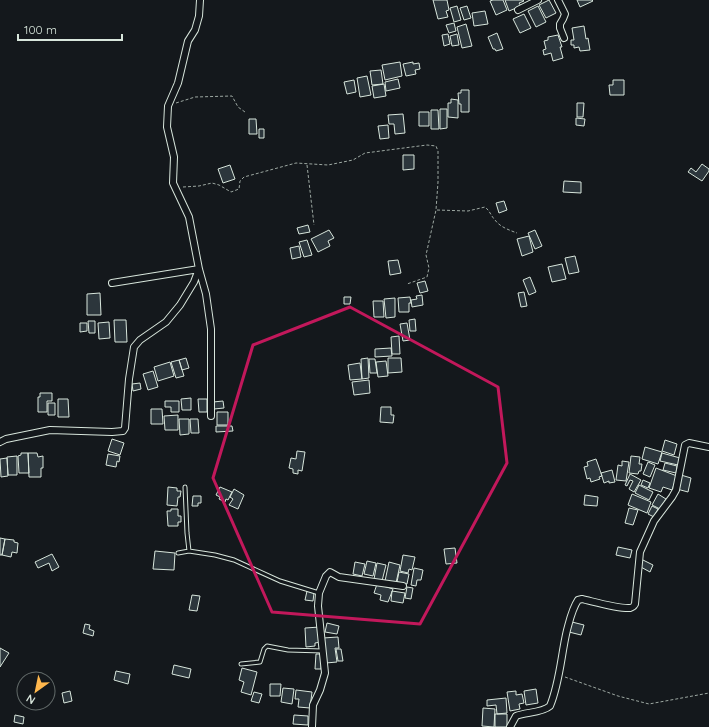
<svg xmlns="http://www.w3.org/2000/svg" width="709" height="727" font-family="Quicksand,sans-serif">
  <style>
    .building { fill: #2c363c; stroke: #d8e6dc }
    .lines { fill: none; stroke-linecap: round; stroke-linejoin: round }
    .lane-casing { stroke: #d8e6dc; stroke-width: 5 }
    .street-casing { stroke: #d8e6dc; stroke-width: 8 }
    .path { stroke: #9da8a2; stroke-width: 1; stroke-dasharray: 3 2; stroke-linecap: butt }
    .lane { stroke: #14181c; stroke-width: 3 }
    .street { stroke: #14181c; stroke-width: 6 }
    .marked { fill: none; stroke: #c2185b; stroke-width: 3; stroke-linejoin: round }
  </style>
  <rect width="100%" height="100%" fill="#14181c"/>
  <path class="building" d="M433,0H447L449,10L446,11L448,17L438,19Z
    M493,0H503L507,10L496,15L490,1Z
    M505,0H523L524,1L519,3L521,6L509,11Z
    M549,0L556,13L546,18L539,5Z
    M577,0H592L593,1L580,7Z
    M457,6L461,20L454,22L450,8Z
    M467,6L471,18L464,20L460,8Z
    M538,6L546,22L536,27L528,11Z
    M485,11L488,24L474,26L472,13Z
    M524,14L531,28L520,33L513,19Z
    M454,23L456,31L449,33L446,25Z
    M466,24L472,46L462,48L457,27Z
    M584,26L586,39L588,38L590,50L580,51L579,47L574,48V45H571V40H574L572,28Z
    M497,33L503,49L496,51L495,49H493L488,37Z
    M448,34L450,44L444,46L442,35Z
    M457,34L459,45L452,46L450,36Z
    M558,35L562,47H560L563,58L553,61L551,53L544,55L543,50L546,49L544,41L548,40V37Z
    M400,62L402,76L385,80L382,65Z
    M413,62V64L419,63L420,69L415,70L416,74L406,76L403,64Z
    M381,70L383,84L372,85L370,71Z
    M367,76L371,95L360,97L357,78Z
    M398,79L400,88L386,91L385,82Z
    M354,80L356,92L347,94L344,82Z
    M613,80H624V95H610L609,85H613Z
    M384,84L386,96L374,98L372,86Z
    M461,90H469V112H461V104H459L458,93H461Z
    M451,99L458,100V118L448,117V103H451Z
    M577,103H584L583,117H577Z
    M440,109H447V128L440,129Z
    M431,110H438L439,129H431Z
    M419,112H429V126H419Z
    M403,114L405,133L395,134L394,124H389L388,115Z
    M576,118L585,119L584,126L576,125Z
    M249,119H256L257,134H249Z
    M388,125L389,138L380,139L378,126Z
    M259,129H264V138H259Z
    M403,155H414V169L403,170Z
    M702,164L709,169V171L702,181L688,172L691,168L696,172Z
    M230,165L235,179L223,183L218,169Z
    M564,181L581,182V193L563,192Z
    M504,201L507,210L499,213L496,203Z
    M308,225L310,232L299,234L297,228Z
    M329,230L334,238L328,241L330,246L318,252L311,239Z
    M535,230L542,246L535,249L528,233Z
    M529,236L533,252L522,256L517,239Z
    M307,240L312,255L304,257L299,242Z
    M299,246L301,257L292,259L290,248Z
    M575,256L579,272L569,274L565,258Z
    M398,260L401,273L390,275L388,261Z
    M562,264L566,279L552,282L548,267Z
    M530,277L536,292L529,295L523,280Z
    M425,281L428,291L420,293L417,283Z
    M524,292L527,306L521,307L518,293Z
    M100,293L101,315H87V294Z
    M422,295L423,305L412,307L411,300L417,299L416,296Z
    M344,297H351L350,304H344Z
    M410,297L411,303H409V312H399L398,298Z
    M395,298V317L386,318L384,299Z
    M373,301H383L384,317H374Z
    M415,319L416,331H410L409,320Z
    M114,320H126L127,342H115Z
    M88,321H95V333H89Z
    M109,322L110,338L99,339L98,323Z
    M80,323H87V331L80,332Z
    M407,323L410,340L403,341L400,324Z
    M399,336L400,354H392L391,337Z
    M391,348L392,356L375,357V349Z
    M186,358L189,368L182,370L179,360Z
    M368,358L369,378L362,379L361,359Z
    M388,358H401L402,372L388,373Z
    M369,359H375L377,373H370Z
    M179,360L184,376L176,378L171,362Z
    M386,361L388,376L378,377L376,362Z
    M170,362L174,376L158,381L154,367Z
    M360,363L362,379L350,380L348,365Z
    M153,371L158,387L148,390L143,374Z
    M369,380L370,393L354,395L352,382Z
    M140,383L141,389L133,391L132,384Z
    M40,393H52V401H47V412H38V397H40Z
    M191,398V410H182L181,399Z
    M58,399H68L69,417H58Z
    M198,399H207V412H199Z
    M165,401H179V412H171V407H165Z
    M223,401L224,408L214,409L213,402Z
    M48,403H55V415H48Z
    M381,407H391V415H394L393,423L380,422Z
    M151,409H162L163,424H151Z
    M217,412H228V425H217Z
    M178,415V430H165L164,416Z
    M179,419H189V434L180,435Z
    M190,419H198L199,433H191Z
    M216,426H232L233,431L216,432Z
    M112,439L124,443L120,455L108,451Z
    M665,440L677,444L674,455L662,451Z
    M645,447L662,452L658,464L642,459Z
    M297,451L305,452L302,471L298,470V474L293,473V469L289,468L291,458L296,459Z
    M21,453H28L29,473H19L18,456L21,455Z
    M28,453H37L38,457L43,456V468H41V477H29Z
    M662,453L680,458L678,465L660,461Z
    M108,454L120,456L119,462L117,461L116,467L106,465Z
    M17,456V475H8L7,457Z
    M631,456L640,457L639,464H642L641,471H639L638,474L629,473Z
    M7,458L8,476L1,477L0,459Z
    M596,459L602,476L599,477L600,479L591,482L590,478L587,479L584,467L588,466L587,462Z
    M622,461L629,462L626,481L616,480L618,465L622,466Z
    M648,462L655,465L650,477L643,474Z
    M665,463L677,466L676,473L663,470Z
    M656,468L677,476L672,490L663,487L661,492L649,488Z
    M612,470L615,482L609,483V481L604,483L601,473Z
    M630,474L641,480L634,492L629,489L633,481L630,480L627,486L625,485Z
    M681,475L691,478L688,492L677,489Z
    M643,480L650,483L648,488L641,485Z
    M639,485L653,492L649,500L635,493Z
    M168,487L177,488V491H181L180,497H178L177,506L167,505Z
    M220,487L232,492L228,500L226,499L225,502L219,499L220,497L216,495Z
    M234,489L244,495L238,509L229,505L233,499L230,497Z
    M632,494L651,502L647,513L628,505Z
    M658,494L666,499L660,509L652,505Z
    M585,495L598,497L597,506L584,505Z
    M193,496H201V503H198V506H192Z
    M652,506L658,509L654,517L648,514Z
    M629,508L638,510L633,525L625,523Z
    M171,509H178V516H181V522H178V526H168L167,511H171Z
    M0,538L5,539L2,555H0Z
    M5,539L14,540V542L18,543L17,553L12,552L11,557L2,555Z
    M618,547L632,550L630,558L616,555Z
    M455,548L457,563L446,564L444,549Z
    M155,551L175,553L174,570L153,569Z
    M52,554L59,567L52,571L49,563L38,568L35,562Z
    M403,555L415,557L412,570L409,569L408,573L400,571Z
    M643,560L653,565L650,572L639,566Z
    M367,561L376,563L373,576L364,574Z
    M355,562L365,564L362,576L353,574Z
    M389,562L400,565L396,583L385,581Z
    M377,563L386,565L382,581L374,579Z
    M414,568L423,570L421,580H417L416,586L411,585Z
    M399,572L409,574L407,584L397,582Z
    M377,584L393,589L388,602L380,600L381,595L374,593Z
    M407,587L413,588L411,599L405,598Z
    M307,591L314,593L313,601L305,600Z
    M392,591L405,593L403,603L391,601Z
    M192,595L200,596L197,611L189,610Z
    M572,622L584,625L581,635L569,632Z
    M327,623L339,626L337,634L325,632Z
    M85,624L90,625L89,629L94,631L93,636L83,633Z
    M320,627L321,642L315,643V646L306,647L305,628Z
    M338,637L339,648H335L337,662L326,663L323,638Z
    M0,648L9,653L0,667Z
    M336,649H341L343,661H338Z
    M316,654H322L321,669H315Z
    M174,665L191,669L189,678L172,674Z
    M242,668L257,672L251,695L241,692L244,682L239,680Z
    M116,671L130,674L128,684L114,680Z
    M270,684H281L280,696H270Z
    M283,688L294,689L292,704L281,702Z
    M536,689L538,703L526,705L524,691Z
    M296,690L312,692L310,708L298,707L299,699H295Z
    M70,691L72,701L64,703L62,693Z
    M516,691V695L522,694L524,703L519,704L520,709L510,711L507,692Z
    M254,692L262,694L259,703L251,701Z
    M506,698L507,713L497,714L496,705L487,706V700Z
    M483,708L495,709L494,727L482,726Z
    M495,714H507V727H495Z
    M15,715L24,717L23,724L14,722Z
    M294,715L308,716V725L293,724Z"/>
  <g class="lines">
    <g class="lane-casing">
      <path id="lane" d="M185,487L187,533L189,551
        M178,553L189,551L215,555L234,560L280,581L319,593
        M241,664L260,662L264,649L267,646L288,650L323,651"/>
    </g>
    <g class="street-casing">
      <path id="street" d="M200,0L199,16L195,30L188,41L178,83L168,106L167,127L174,157L173,183L189,217L199,269L206,294L211,329V416
        M558,0L565,14L563,19L560,24V28L564,38
        M518,10L538,0
        M0,442L6,439L50,430L112,432L123,431L125,428L129,379L134,347L140,340L166,322L180,305L194,282L199,269L112,283
        M312,727L313,705L320,690L325,673L318,606L319,593L326,576L330,572L339,577L403,586
        M510,727L516,716C526,712 542,713 550,706C560,682 561,655 567,630C570,619 572,609 578,600L582,599C595,602 619,609 630,608C634,607 633,607 635,604L640,552L654,521L672,497L676,490L685,445L689,443L709,447"/>
    </g>
    <path class="path" d="M176,103L195,97L232,96L238,107L245,112
      M307,165L314,225
      M183,187L199,186L212,183L219,185L231,192L239,189L240,181L244,177L296,163L328,165L353,160L365,153L373,152L427,145L436,146L438,151V182L436,210L426,255L429,268L427,277L407,284
      M437,210L468,211L485,207C490,211 491,216 495,220C500,227 509,230 517,233
      M565,677L618,696L649,704L709,693"/>
    <use href="#lane" class="lane"/>
    <use href="#street" class="street"/>
  </g>
  <path class="marked" d="M350,307L498,387L507,463L420,624L272,612L213,478L253,345Z"/>
  <g transform="translate(36 691) rotate(213)"><circle r="19" fill="#14181c" stroke="#626a69"/>
  <path d="M0-3L7 15L0 10L-7 15Z" fill="#ffb74d"/>
  <text y="-6" font-size="11" font-weight="bold" text-anchor="middle" fill="#d8e6dc">N</text>
  </g>
  <path d="M18 34v6h104v-6" fill="none" stroke="#d8e6dc" stroke-width="2"/>
  <text x="24" y="34" font-size="12" fill="#d8e6dc" stroke="#14181c" stroke-width="3" paint-order="stroke">100 m</text>
</svg>
